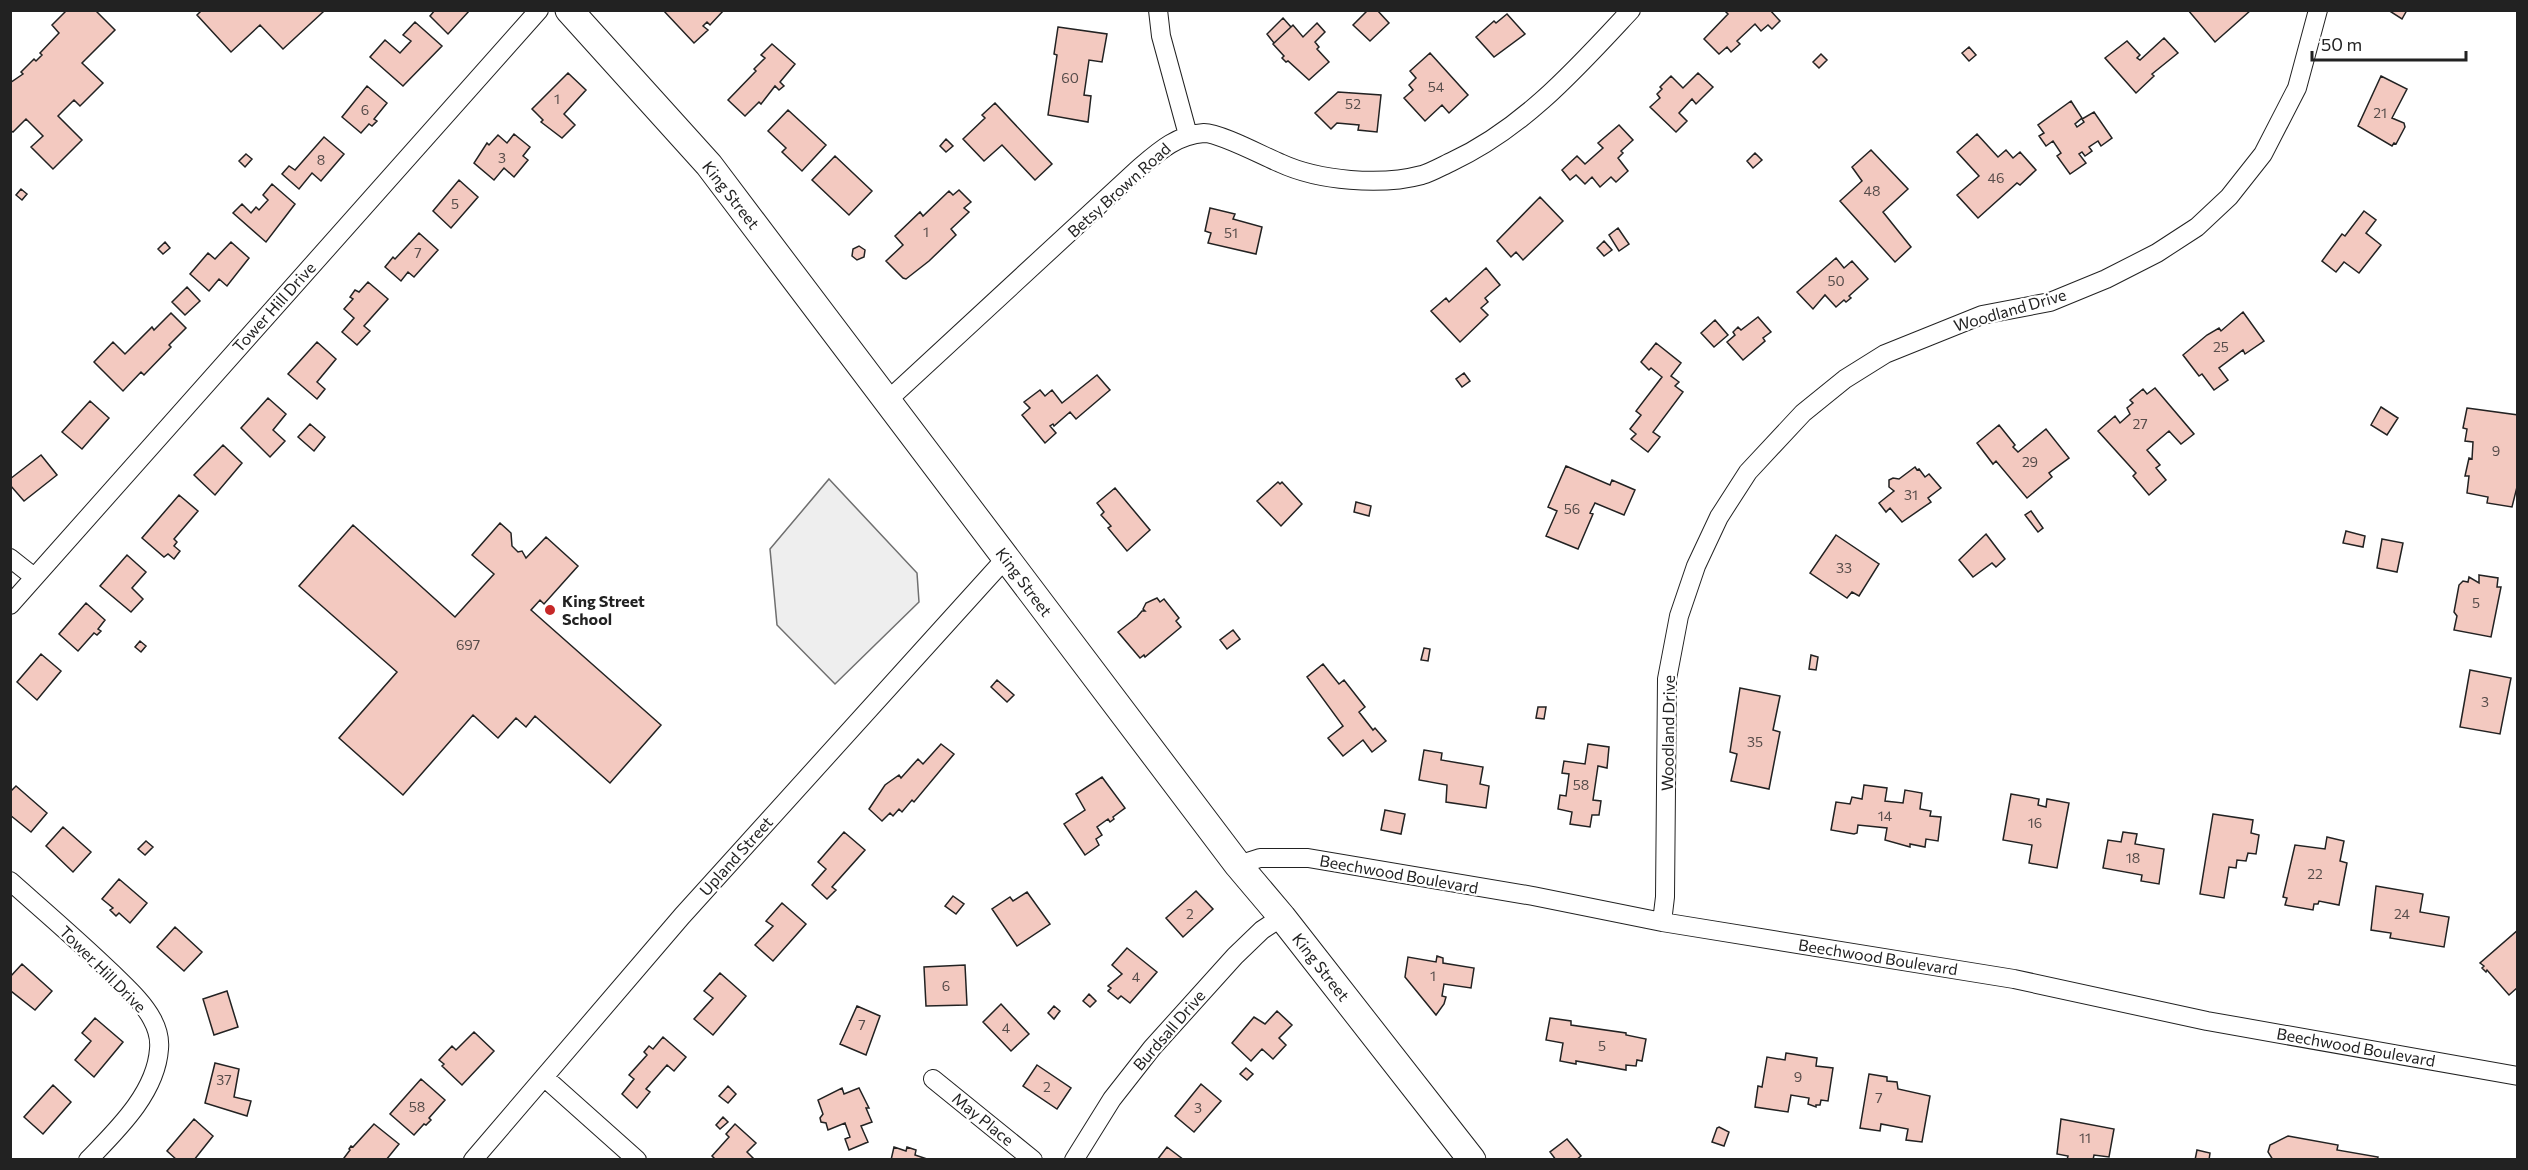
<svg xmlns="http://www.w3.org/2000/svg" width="2528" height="1170" font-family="Commissioner,sans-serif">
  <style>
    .green { fill: #eee; stroke: #6f6f6f; stroke-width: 1.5 }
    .building { fill: #f3c9c0; stroke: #222; stroke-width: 1.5 }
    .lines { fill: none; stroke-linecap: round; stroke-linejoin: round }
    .minor-casing { stroke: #222; stroke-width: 20 }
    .secondary-casing { stroke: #222; stroke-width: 29 }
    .minor { stroke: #fff; stroke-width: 18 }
    .secondary { stroke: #fff; stroke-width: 27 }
    .poi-dot { fill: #c62828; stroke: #fff; stroke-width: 2 }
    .labels { text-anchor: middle; stroke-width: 4.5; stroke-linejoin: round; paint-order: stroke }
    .number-label { font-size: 14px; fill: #564c4a }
    .street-label { font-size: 16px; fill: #222; stroke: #fff }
    .poi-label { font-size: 16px; font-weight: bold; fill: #222; stroke: #fff; text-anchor: start }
  </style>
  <rect width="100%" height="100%" fill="#fff"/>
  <path class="green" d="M829,479L917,573L919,602L835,684L777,625L770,549Z"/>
  <path class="building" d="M67,10H95L115,30L82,63L103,83L80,106L74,100L58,116L82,140L53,169L31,147L43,136L26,119L13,132L10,130V83L23,74L21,72L34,59L36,61L42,55L40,53L59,33L52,25Z
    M202,10H321L323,12L283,49L260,25L231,52L197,15Z
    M435,10H470L448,34L430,16Z
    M663,10H724L710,25L707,22L703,26L708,30L694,43Z
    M1368,10H1377L1389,23L1370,41L1353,25Z
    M1724,10H1770L1780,21L1772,29L1768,25L1761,31L1755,24L1737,41L1740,44L1731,52L1727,47L1719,54L1704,39L1728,14Z
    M2188,10H2251L2215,42Z
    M2388,10H2407L2402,19Z
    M1507,14L1525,34L1494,57L1476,37L1494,21L1496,23Z
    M1283,18L1291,27L1274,43L1267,34Z
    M415,22L442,46L403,86L370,57L385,40L400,53L411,41L403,35Z
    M1317,23L1325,32L1315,42L1319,47L1317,49L1329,62L1309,80L1288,61L1286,62L1282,58L1284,56L1273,44L1293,25L1303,37Z
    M1058,27L1107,34L1102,62L1089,60L1084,95L1091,96L1088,122L1048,115L1057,55L1054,54Z
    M2164,38L2178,53L2152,74L2154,76L2136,93L2105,58L2127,41L2140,55L2137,58L2140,60Z
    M772,44L795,64L780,82L784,86L779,90L775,86L761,104L759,102L745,116L728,100L756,71L754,69L765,58L761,55Z
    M1969,47L1976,55L1969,61L1962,53Z
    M1430,53L1468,95L1449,113L1442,105L1425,121L1404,98L1413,90L1409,85L1416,78L1410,71Z
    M1821,54L1827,60L1819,68L1813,62Z
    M568,73L586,90L564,114L575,125L562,138L541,122L543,120L532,109Z
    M1698,73L1713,87L1696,104L1692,99L1679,113L1687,121L1676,132L1650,107L1660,98L1657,94L1662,89L1660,87L1671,76L1683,88Z
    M2381,76L2407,89L2392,118L2404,123L2405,127L2396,144L2394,143L2392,146L2358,126Z
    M367,86L387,103L374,119L377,121L372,126L369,124L361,133L342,117Z
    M1338,92L1381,95L1377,132L1358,130L1359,125L1337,123L1331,129L1315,113Z
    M2071,101L2082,118L2075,124L2077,127L2084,122L2082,119L2094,112L2112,138L2101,146L2098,141L2089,147L2092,151L2085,156L2082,152L2079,154L2086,163L2070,174L2057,156L2061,153L2053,141L2046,146L2039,136L2044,133L2038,125Z
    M995,103L1052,164L1035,180L1002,145L984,161L963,139L985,118L982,115Z
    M788,110L826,145L802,171L782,152L786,148L768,131Z
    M1619,125L1633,140L1621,151L1623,153L1618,158L1628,171L1616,182L1611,177L1600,187L1592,177L1585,184L1576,175L1570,180L1562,170L1577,156L1585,164L1603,148L1598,143Z
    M514,134L530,147L523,156L528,160L514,177L504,168L494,180L474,163L487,143L489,145L498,135L507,143Z
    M1977,134L1998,157L2006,150L2013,158L2020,152L2036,170L2020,185L2017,183L1978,218L1957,195L1979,176L1957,152Z
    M324,137L344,154L321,181L312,173L299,189L282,174L289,166L295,170Z
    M946,139L953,146L946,152L940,146Z
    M1871,150L1908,189L1883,212L1911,247L1895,262L1840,201L1862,181L1852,167Z
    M1755,153L1762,160L1753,168L1747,161Z
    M246,154L252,159L245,167L239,161Z
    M835,156L872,191L849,215L812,180Z
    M459,180L478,197L451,228L433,211Z
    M272,184L295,204L266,242L233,213L242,204L251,213L256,207L259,210L268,200L263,195Z
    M21,189L27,194L22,200L16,195Z
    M959,190L971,202L964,208L969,212L951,229L956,235L929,261L906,279L903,278L886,261L903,245L895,236L920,212L923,216L949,191L953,195Z
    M1540,197L1563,221L1523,260L1516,252L1511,257L1497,241Z
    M1210,208L1235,214L1233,219L1262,227L1256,254L1208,243L1211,233L1205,231Z
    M2364,211L2376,220L2366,233L2381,245L2359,273L2344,262L2336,272L2322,261L2342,234L2345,236Z
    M1618,228L1629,244L1619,251L1609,235Z
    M419,233L438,250L414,277L408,272L401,281L385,267L393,257L395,259Z
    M1604,241L1612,250L1604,256L1597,248Z
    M165,242L170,248L163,254L158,249Z
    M231,242L249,258L227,286L219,279L209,291L190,274L208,253L215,259Z
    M859,246L865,250L864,257L857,260L852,256L853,249Z
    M1836,258L1844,268L1852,261L1868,279L1849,296L1851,298L1846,302L1844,300L1836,307L1825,295L1813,309L1797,292Z
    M1486,268L1500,285L1485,298L1488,302L1481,308L1488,315L1460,342L1431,311L1446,298L1449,302Z
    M368,282L388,299L364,326L370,331L357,345L342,332L354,318L344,309L353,299L350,297L355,290L359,292Z
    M187,287L200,301L185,315L172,302Z
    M2243,312L2264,341L2245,354L2243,350L2219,368L2228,380L2214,390L2202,374L2199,376L2183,355L2207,335L2219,328L2221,331Z
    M171,313L186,328L169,345L171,347L144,375L141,372L123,391L94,362L113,342L125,354L152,327L154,330Z
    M1758,317L1771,332L1763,338L1765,341L1743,360L1727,342L1735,335L1733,332L1738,327L1741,330Z
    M1715,320L1728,335L1714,347L1701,333Z
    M317,342L336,359L317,382L325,389L317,399L288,374Z
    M1656,343L1681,363L1671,376L1679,382L1675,386L1683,392L1653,432L1660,437L1648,452L1631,439L1636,434L1630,429L1641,415L1636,411L1662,377L1651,368L1649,370L1641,362Z
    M1464,373L1470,381L1462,387L1456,379Z
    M1097,375L1110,390L1076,419L1070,412L1054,426L1053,424L1050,426L1056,433L1045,443L1022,415L1030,408L1024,402L1040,390L1045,396L1052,390L1062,403Z
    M2155,388L2194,434L2181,444L2169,431L2147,450L2160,465L2156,468L2166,480L2149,495L2133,476L2136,473L2098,431L2115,416L2120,423L2130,414L2127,408L2133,403L2130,400L2143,389L2147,394Z
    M268,398L286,414L273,430L285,441L270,457L241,428Z
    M90,401L109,418L82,449L62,432Z
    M2381,407L2398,418L2387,435L2371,425Z
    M2467,408L2518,415V483L2512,507L2487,503L2488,497L2467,493L2469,476H2465L2469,458L2472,459L2473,442L2465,441L2467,429L2463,428Z
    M310,424L325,437L314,451L298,437Z
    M1999,425L2015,445L2013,447L2018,452L2046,429L2069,458L2049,473L2052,477L2027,498L1996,461L1993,464L1977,443Z
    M223,445L242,463L215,495L194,475Z
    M41,455L57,475L24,501L10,485V479Z
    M1566,466L1610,485L1612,480L1635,490L1624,515L1595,503L1590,513L1593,514L1578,549L1546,536L1557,511L1548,507Z
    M1915,467L1917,470L1919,469L1925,477L1929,474L1941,488L1928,498L1931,502L1902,522L1890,508L1886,512L1879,503L1894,491L1889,487V480L1893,478L1899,479Z
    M1278,482L1280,484L1282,482L1302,504L1281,526L1257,501Z
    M1115,488L1150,530L1127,551L1108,528L1111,526L1101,515L1104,512L1097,503Z
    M179,495L198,511L174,539L177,542L174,546L180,551L174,559L168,554L164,557L142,538Z
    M1356,502L1371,506L1369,516L1354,512Z
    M2031,511L2043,528L2038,532L2025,515Z
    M500,523L511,533L512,546L518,552L522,551L526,558L546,537L578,566L544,604L540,600L531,610L661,725L610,783L535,716L526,727L516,718L498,738L473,715L403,795L339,738L397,672L299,586L353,525L455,617L494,574L472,555Z
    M2346,531L2365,536L2363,547L2343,543Z
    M1986,534L2005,559L1996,567L1992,563L1973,577L1959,560Z
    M1836,535L1879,564L1859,596L1852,592L1847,598L1810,573Z
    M2382,539L2403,543L2397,572L2377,568Z
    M127,555L146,572L132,588L143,599L131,612L100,586Z
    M2479,575L2498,578L2497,587H2501L2491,637L2454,630L2457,616L2454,612L2459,585L2463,581L2468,582L2469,577L2479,583Z
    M1157,598L1160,602L1164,599L1179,618L1176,621L1181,627L1145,657L1144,655L1140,658L1118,632L1137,617L1142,611H1145L1143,609L1146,603Z
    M86,603L105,620L98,629L101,631L97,635L94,633L78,651L59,634Z
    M1233,630L1240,639L1227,649L1220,640Z
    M140,641L146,646L141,652L135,647Z
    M1424,648L1430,649L1428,661L1421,660Z
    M41,654L61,671L37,700L17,682Z
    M1811,655L1818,657L1816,670L1809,669Z
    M1323,664L1339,684L1344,680L1365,707L1359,712L1373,730L1375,728L1386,741L1372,752L1363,740L1343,756L1328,738L1343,726L1307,677Z
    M2470,670L2511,678L2500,734L2460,727Z
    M997,680L1014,695L1007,702L991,687Z
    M1740,688L1780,696L1773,730L1780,732L1769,789L1731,781L1737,754L1730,752Z
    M1538,707H1546L1544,719L1536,718Z
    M941,744L954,754L914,802L912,800L902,812L899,809L893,816L890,813L882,821L869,809L885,785L899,775L901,778L918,759L923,764Z
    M1588,744L1609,747L1607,768L1598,766L1593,800L1601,801L1599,815H1592L1590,827L1570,824L1572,812L1558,809L1560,795L1566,796L1569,774L1562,773L1564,761L1585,764Z
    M1424,750L1442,753L1441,760L1483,767L1480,784L1489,786L1486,808L1446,802L1447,785L1419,780Z
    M1102,777L1125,808L1113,817L1114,819L1110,822L1108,819L1097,827L1102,835L1096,839L1099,845L1085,855L1064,824L1085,810L1076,794Z
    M1864,785L1887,788L1885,801L1903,803L1905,790L1922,793L1920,809L1931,811L1930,816L1941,817L1938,841L1926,839L1925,847L1910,844V847L1885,840L1887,828L1858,825L1857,833L1854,834L1831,830L1836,802L1850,804L1852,797L1862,799Z
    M16,786L47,813L31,832L10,815V792Z
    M2011,794L2039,799L2038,805L2046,807L2047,799L2069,803L2057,868L2029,863L2032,845L2003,840Z
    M1385,810L1405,814L1401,834L1381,830Z
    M2213,814L2253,820L2251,833L2259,835L2256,854L2248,853L2246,861L2237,860L2236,868L2229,867L2224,898L2200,894Z
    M63,827L91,852L73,872L46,846Z
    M844,832L865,850L832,887L836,890L827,899L812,885L826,869L818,862Z
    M2123,832L2137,834L2135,844L2164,849L2159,884L2141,881L2142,875L2103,868L2108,840L2121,842Z
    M2327,837L2344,841L2340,861L2347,863L2339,905L2319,901L2318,904H2314L2313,910L2285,905L2287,898L2283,897L2295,845L2325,849Z
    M146,841L153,847L145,855L138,849Z
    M119,879L147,903L130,923L119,913L116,916L110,910L113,908L102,899Z
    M2376,886L2423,894L2420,912L2449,917L2444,947L2390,938L2391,933L2371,930Z
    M1196,891L1213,909L1183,937L1166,918Z
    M1027,892L1050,924L1017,946L992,909L1010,897L1013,901Z
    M953,896L964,904L956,914L945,906Z
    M782,903L806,924L773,961L755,945L773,926L766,921Z
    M175,927L202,952L184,971L157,947Z
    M2518,930V987L2509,995L2487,970L2486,972L2482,968L2484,966L2480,963Z
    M1127,948L1157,972L1130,1003L1121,996L1118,999L1108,991L1111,988L1108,986L1122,974L1112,965Z
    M1437,956L1443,958V963L1474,968L1471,988L1444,984L1442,996L1446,997L1444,1004L1436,1015L1405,977L1408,957L1436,962Z
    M22,964L52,991L35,1010L11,991L10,977Z
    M965,965L967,1005L926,1006L924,967Z
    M720,973L746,996L713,1035L694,1019L713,998L704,991Z
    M227,991L238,1027L214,1035L203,999Z
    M1089,994L1096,1001L1090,1007L1083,1001Z
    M1001,1004L1029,1034L1011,1051L983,1022Z
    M857,1006L880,1016L866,1055L840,1044Z
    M1054,1006L1060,1011L1054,1019L1048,1013Z
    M1277,1011L1292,1025L1279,1038L1286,1045L1273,1059L1262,1049L1251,1061L1232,1043L1254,1017L1265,1024Z
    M95,1018L123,1042L94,1077L75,1060L91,1041L82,1033Z
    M1550,1018L1571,1021V1025L1626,1033V1035L1646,1039L1642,1061L1637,1060L1636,1066L1626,1065V1070L1576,1061V1064L1560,1061L1563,1043L1546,1040Z
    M474,1032L494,1051L462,1085L442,1066L444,1064L439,1060L452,1046L456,1050Z
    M663,1037L686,1057L674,1071L667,1065L646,1089L650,1092L637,1108L622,1094L634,1079L629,1075L647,1055L644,1052L649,1046L653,1049Z
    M1786,1053L1817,1058L1816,1066L1833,1068L1828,1101L1821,1100L1820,1105H1816V1107L1808,1104L1809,1098L1791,1095L1788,1112L1755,1107L1758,1086L1762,1087L1767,1057L1785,1060Z
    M215,1063L239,1069L234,1097L251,1101L247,1116L205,1103Z
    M1037,1065L1071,1088L1057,1109L1023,1086Z
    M1246,1068L1253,1074L1247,1080L1240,1074Z
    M1869,1074L1887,1077V1081L1897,1082L1898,1089L1930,1096L1922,1142L1906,1140L1908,1129L1881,1124L1880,1131L1860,1128Z
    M421,1079L445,1100L429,1118L431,1120L426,1125L424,1124L414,1135L390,1114Z
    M1201,1084L1221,1101L1194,1132L1175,1116Z
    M53,1085L71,1102L43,1134L24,1117Z
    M728,1086L736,1094L728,1103L719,1096Z
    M842,1088L844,1094L859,1088L869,1108H866L872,1122L861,1126L868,1142L849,1150L845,1139L850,1137L845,1123L828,1130L826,1123L821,1122L820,1118L823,1114L818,1100Z
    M723,1117L728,1122L720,1129L716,1125Z
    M194,1119L213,1136L194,1160H177L167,1151Z
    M2061,1119L2114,1129L2109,1157L2094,1155L2093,1160H2067L2068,1156L2057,1154Z
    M374,1124L399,1144L386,1160H346L344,1158L350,1150L349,1149L351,1146L353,1147Z
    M735,1124L756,1143L747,1152L755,1160H716L712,1156L729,1137L726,1134Z
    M1719,1127L1729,1132L1724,1146L1712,1142L1717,1128Z
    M2288,1136L2338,1145L2337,1150L2378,1157L2377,1160H2273L2268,1152L2270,1145Z
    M1567,1139L1581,1156L1576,1160H1556L1550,1152Z
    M894,1147L906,1151L907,1147L916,1150L915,1155L930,1160H891Z
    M1167,1147L1184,1160H1157Z
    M2197,1150L2210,1153L2209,1160H2195Z"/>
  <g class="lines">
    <g class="minor-casing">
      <path id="minor" d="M1158,10L1161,36L1188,135
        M888,400L1138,169C1158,152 1176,135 1204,133C1220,133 1263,156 1280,163C1319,181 1381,186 1422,175C1432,172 1442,166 1451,162C1524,128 1577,68 1631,10
        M10,558L34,577
        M10,605L539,10
        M1238,865L1260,858H1308L1533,896L1662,922L2014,979L2207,1021L2518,1076
        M10,881C45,912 80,942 113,974C126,987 143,1002 152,1019C157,1028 160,1039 159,1049C156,1093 117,1130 88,1160
        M1662,922L1665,897L1667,679L1679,616L1696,566L1719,517L1748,472L1803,413L1845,379L1885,354L1982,315L2050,302L2106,279L2157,253L2197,227L2229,197L2263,154L2297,88L2318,10
        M544,1077L637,1160
        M933,1079L1033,1160
        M473,1160L682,916L1006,558
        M1074,1160L1112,1099L1152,1048L1235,956L1262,930L1282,917"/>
    </g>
    <g class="secondary-casing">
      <path id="secondary" d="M569,10L709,165L1238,865L1282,917L1472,1160"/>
    </g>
    <use href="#minor" class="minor"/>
    <use href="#secondary" class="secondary"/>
  </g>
  <circle class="poi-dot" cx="550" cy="610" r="6"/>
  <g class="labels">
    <g class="number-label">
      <text x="1070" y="83">60</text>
      <text x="1436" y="92">54</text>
      <text x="557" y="104">1</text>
      <text x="1353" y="109">52</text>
      <text x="365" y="115">6</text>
      <text x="2380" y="118">21</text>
      <text x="502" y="163">3</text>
      <text x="321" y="165">8</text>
      <text x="1996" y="183">46</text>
      <text x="1872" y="196">48</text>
      <text x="455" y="209">5</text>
      <text x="926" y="237">1</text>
      <text x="1231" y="238">51</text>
      <text x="418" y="258">7</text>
      <text x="1836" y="286">50</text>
      <text x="2221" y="352">25</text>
      <text x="2140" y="429">27</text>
      <text x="2496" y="456">9</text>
      <text x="2030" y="467">29</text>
      <text x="1911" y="500">31</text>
      <text x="1572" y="514">56</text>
      <text x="1844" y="573">33</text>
      <text x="2476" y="608">5</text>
      <text x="468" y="650">697</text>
      <text x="2485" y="707">3</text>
      <text x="1755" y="747">35</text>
      <text x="1581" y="790">58</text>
      <text x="1885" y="821">14</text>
      <text x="2035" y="828">16</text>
      <text x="2133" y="863">18</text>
      <text x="2315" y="879">22</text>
      <text x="1190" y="919">2</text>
      <text x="2402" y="919">24</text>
      <text x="1433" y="981">1</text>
      <text x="1136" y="982">4</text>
      <text x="946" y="991">6</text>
      <text x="862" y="1030">7</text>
      <text x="1006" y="1033">4</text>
      <text x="1602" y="1051">5</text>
      <text x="1798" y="1082">9</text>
      <text x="224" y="1085">37</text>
      <text x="1047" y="1092">2</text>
      <text x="1879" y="1103">7</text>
      <text x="417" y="1112">58</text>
      <text x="1198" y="1113">3</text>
      <text x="2085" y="1143">11</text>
    </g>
    <g class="street-label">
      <text transform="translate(1119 190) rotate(-42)" y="6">Betsy Brown Road</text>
      <text transform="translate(731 195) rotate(52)" y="6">King Street</text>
      <text transform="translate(274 307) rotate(-48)" y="6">Tower Hill Drive</text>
      <text transform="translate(2010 310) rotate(-16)" y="6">Woodland Drive</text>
      <text transform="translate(1024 582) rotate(53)" y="6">King Street</text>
      <text transform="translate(1668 733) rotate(-89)" y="6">Woodland Drive</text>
      <text transform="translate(736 856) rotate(-48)" y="6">Upland Street</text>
      <text transform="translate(1399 874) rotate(10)" y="6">Beechwood Boulevard</text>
      <text transform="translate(1878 957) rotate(9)" y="6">Beechwood Boulevard</text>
      <text transform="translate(1321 967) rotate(52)" y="6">King Street</text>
      <text transform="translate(103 969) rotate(45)" y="6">Tower Hill Drive</text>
      <text transform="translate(1169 1030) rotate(-49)" y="6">Burdsall Drive</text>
      <text transform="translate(2356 1047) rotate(10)" y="6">Beechwood Boulevard</text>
      <text transform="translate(983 1119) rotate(39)" y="6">May Place</text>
    </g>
    <g class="poi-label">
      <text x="562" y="607">King Street<tspan x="562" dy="18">School</tspan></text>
    </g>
  </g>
  <rect width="2528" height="1170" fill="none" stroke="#222222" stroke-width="24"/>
  <path d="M2312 51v9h154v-9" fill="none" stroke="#222222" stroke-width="3"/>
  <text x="2321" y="51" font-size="18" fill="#222222" stroke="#ffffff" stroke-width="4.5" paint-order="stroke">50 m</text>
</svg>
